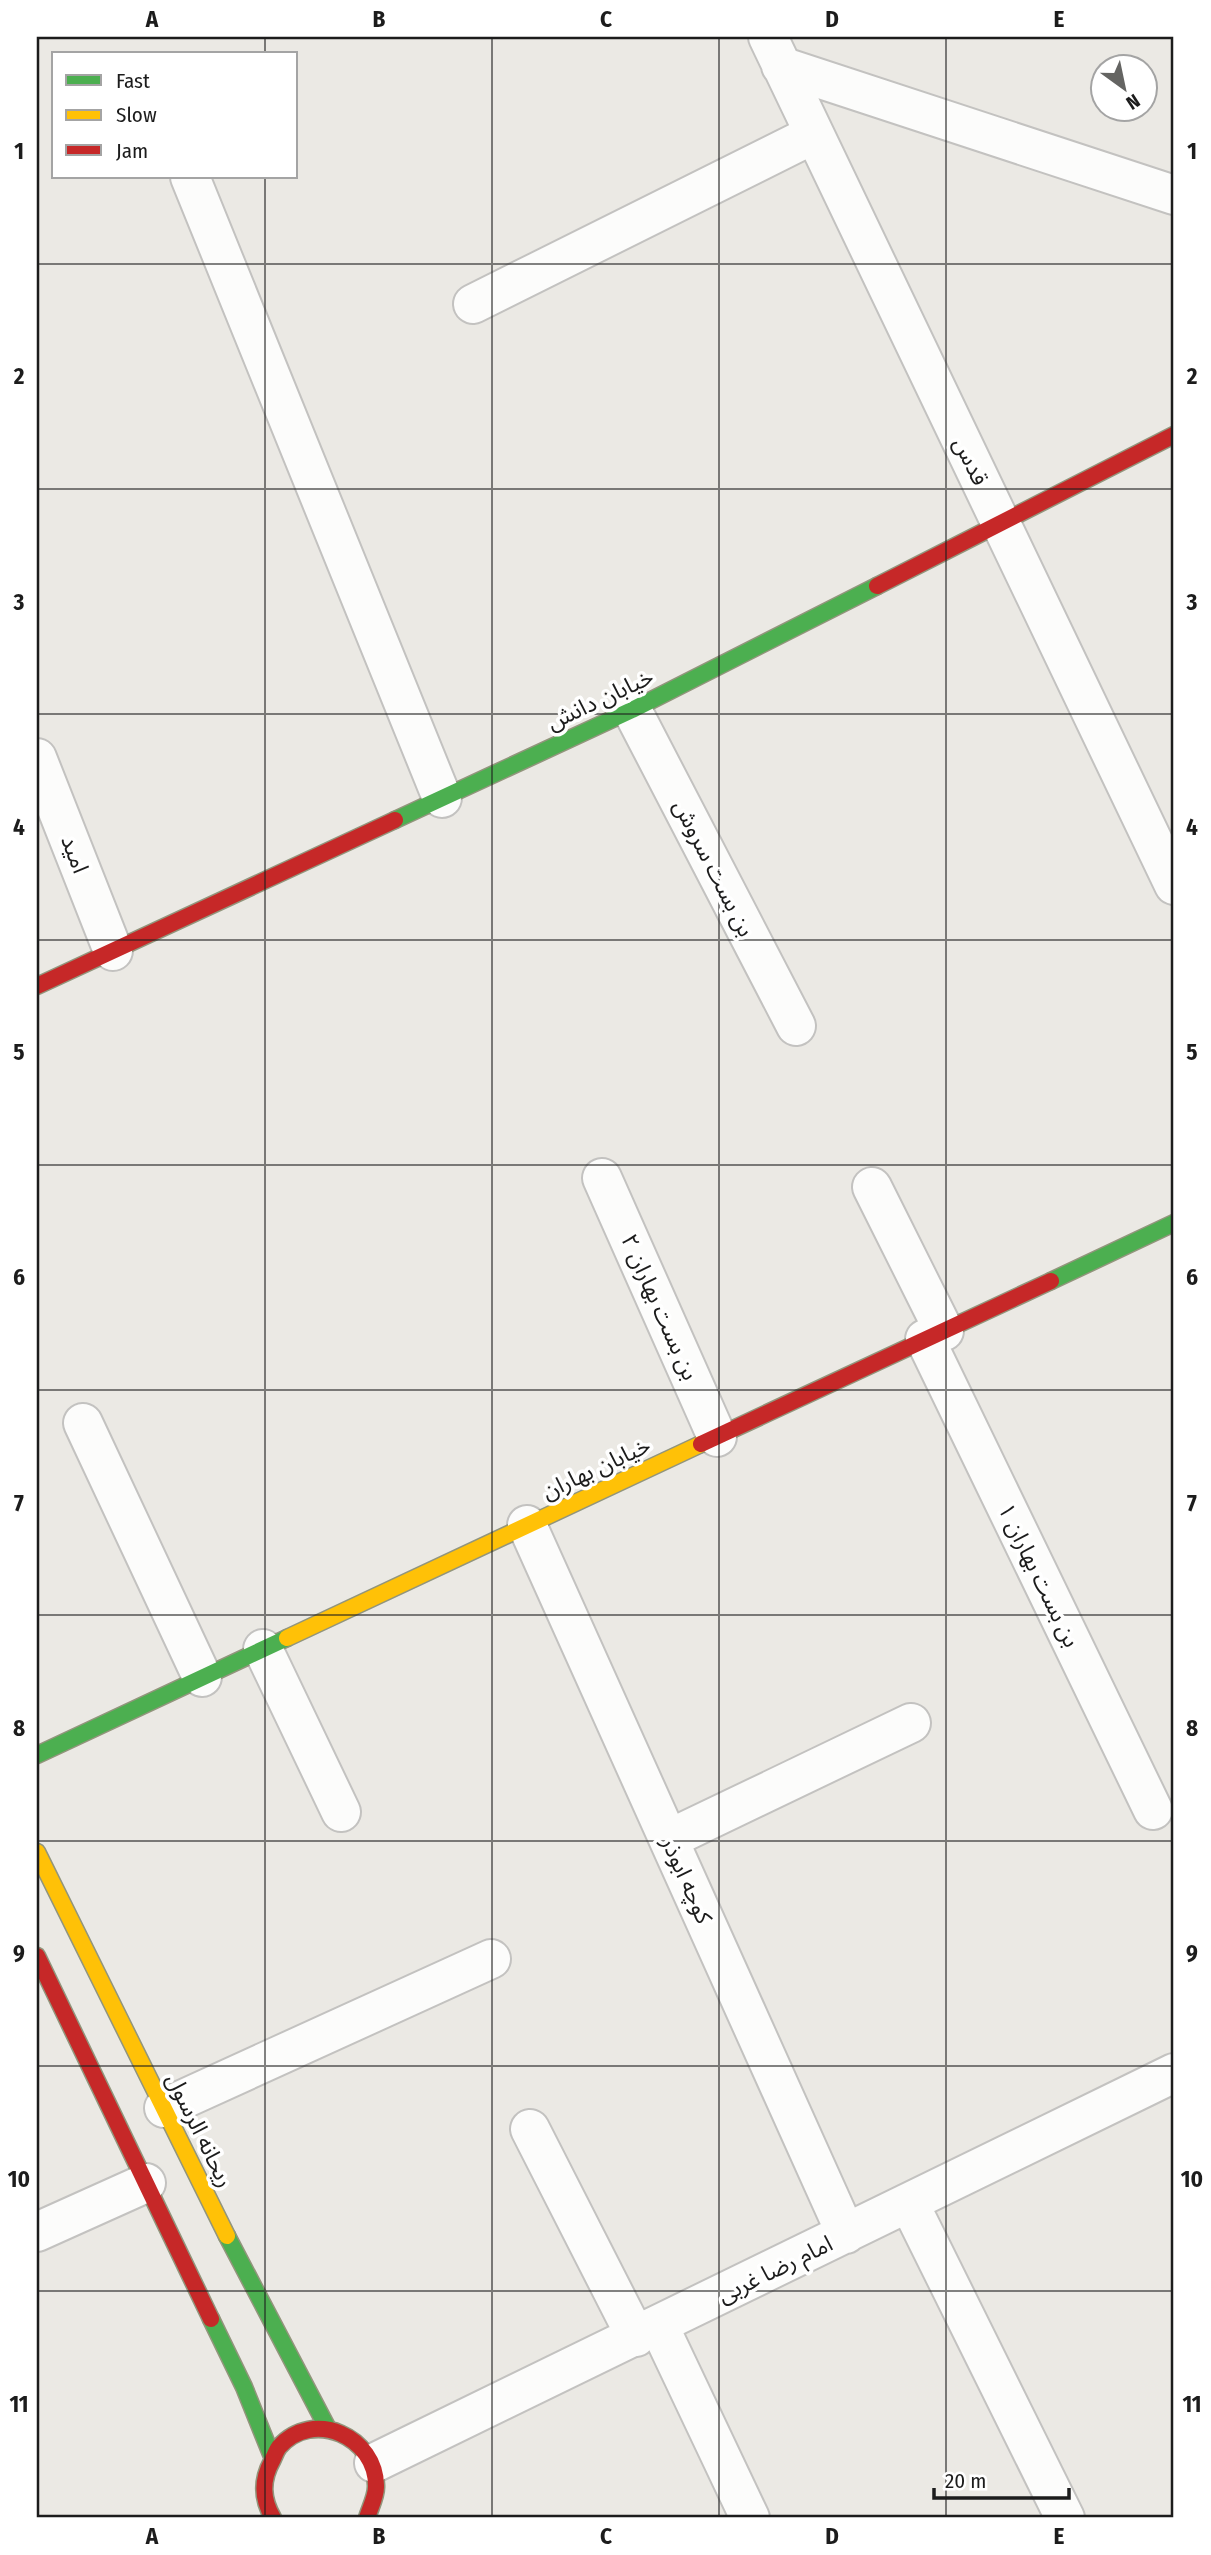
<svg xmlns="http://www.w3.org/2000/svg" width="1211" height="2555" font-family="'Fira Sans Condensed','Noto Sans Arabic',sans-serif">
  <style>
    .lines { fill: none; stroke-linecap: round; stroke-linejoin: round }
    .street-casing { stroke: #c3c2c0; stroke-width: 42 }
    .fast-casing { stroke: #92957c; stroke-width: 19 }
    .slow-casing { stroke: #92957c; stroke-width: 19 }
    .jam-casing { stroke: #92957c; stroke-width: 19 }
    .street { stroke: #fcfcfb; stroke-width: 38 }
    .fast { stroke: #4caf50; stroke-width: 16 }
    .slow { stroke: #ffc107; stroke-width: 16 }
    .jam { stroke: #c62828; stroke-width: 16 }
    .grid { fill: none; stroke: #1c1c1c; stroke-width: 2; stroke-opacity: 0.55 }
    .labels { text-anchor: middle; stroke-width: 7; stroke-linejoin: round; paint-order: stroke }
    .street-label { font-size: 23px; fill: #1c1c1c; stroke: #fff }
    .neatline { fill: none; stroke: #1c1c1c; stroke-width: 2.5 }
    .grid-label { font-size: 23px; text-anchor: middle; font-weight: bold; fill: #1c1c1c }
  </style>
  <rect width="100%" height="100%" fill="#ebe9e4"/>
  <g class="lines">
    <g class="street-casing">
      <path id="street" d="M768,37L1174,885
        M781,66L1174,195
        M190,177L442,798
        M473,304L814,134
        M632,710L796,1026
        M37,758L113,951
        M602,1178L717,1437
        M872,1187L944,1331
        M925,1339L1153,1810
        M83,1423L202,1677
        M527,1525L846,2234
        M263,1649L341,1812
        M669,1839L911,1723
        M164,2108L491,1959
        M530,2129L636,2337
        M909,2203L1065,2518
        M37,2232L146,2183
        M659,2326L750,2518
        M374,2463L1174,2073"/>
    </g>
    <g class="fast-casing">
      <path id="fast" d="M395,820L632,710L877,586
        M1051,1281L1174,1223
        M37,1755L287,1638
        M227,2236L327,2427
        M211,2319L244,2387L271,2454"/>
    </g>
    <g class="slow-casing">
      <path id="slow" d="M287,1638L701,1444
        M37,1852L227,2236"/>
    </g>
    <g class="jam-casing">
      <path id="jam" d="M877,586L1174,435
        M37,986L395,820
        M701,1444L1051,1281
        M37,1956L211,2319
        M273,2518C262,2499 261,2481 272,2461C274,2457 276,2451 279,2447C313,2408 377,2437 376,2487C376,2497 370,2508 367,2518"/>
    </g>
    <use href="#street" class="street"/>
    <use href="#fast" class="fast"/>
    <use href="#slow" class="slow"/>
    <use href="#jam" class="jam"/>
  </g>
  <path class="grid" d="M265,37V54M492,37V2518M719,37V2518M946,37V2518M265,177V2518M37,264H1174M37,489H1174M37,714H1174M37,940H1174M37,1165H1174M37,1390H1174M37,1615H1174M37,1841H1174M37,2066H1174M37,2291H1174"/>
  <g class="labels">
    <g class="street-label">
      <text transform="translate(971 461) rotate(64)" y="8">قدس</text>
      <text transform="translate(600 699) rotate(-25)" y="8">خیابان دانش</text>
      <text transform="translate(75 854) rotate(69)" y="8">امید</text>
      <text transform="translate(714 868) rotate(63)" y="8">بن بست سروش</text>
      <text transform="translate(660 1307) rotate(66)" y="8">بن بست بهاران ۲</text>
      <text transform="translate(596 1468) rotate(-25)" y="8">خیابان بهاران</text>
      <text transform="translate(1039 1575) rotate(64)" y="8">بن بست بهاران ۱</text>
      <text transform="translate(687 1880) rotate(66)" y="8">کوچه ابوذر</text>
      <text transform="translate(200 2130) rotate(64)" y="8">ریحانه الرسول</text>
      <text transform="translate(775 2269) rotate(-26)" y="8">امام رضا غربی</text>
    </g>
  </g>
  <rect width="1211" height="2555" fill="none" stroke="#ffffff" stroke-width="77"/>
  <rect x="52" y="52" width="245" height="126" fill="#ffffff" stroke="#a4a4a4" stroke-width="2"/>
  <rect x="66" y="75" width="35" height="10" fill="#4caf50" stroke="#a4a4a4" stroke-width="2"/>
  <text x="116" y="88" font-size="21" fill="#1c1c1c">Fast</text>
  <rect x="66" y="110" width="35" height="10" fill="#ffc107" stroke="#a4a4a4" stroke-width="2"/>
  <text x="116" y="122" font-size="21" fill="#1c1c1c">Slow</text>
  <rect x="66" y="145" width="35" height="10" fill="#c62828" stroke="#a4a4a4" stroke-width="2"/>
  <text x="116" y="158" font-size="21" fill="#1c1c1c">Jam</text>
  <g transform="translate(1124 88) rotate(147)"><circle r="33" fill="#ffffff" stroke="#a4a4a4" stroke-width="2"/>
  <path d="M0-5L12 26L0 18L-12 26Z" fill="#646462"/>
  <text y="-10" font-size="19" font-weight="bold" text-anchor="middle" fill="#1c1c1c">N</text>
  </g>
  <path d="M934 2488v10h135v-10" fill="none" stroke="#1c1c1c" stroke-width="3.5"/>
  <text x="945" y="2488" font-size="21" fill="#1c1c1c" stroke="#ffffff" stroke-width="5" paint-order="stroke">20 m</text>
  <rect x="38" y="38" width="1134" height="2478" class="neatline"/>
  <g class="grid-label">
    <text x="152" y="27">A</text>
    <text x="379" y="27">B</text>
    <text x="606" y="27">C</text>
    <text x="832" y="27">D</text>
    <text x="1059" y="27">E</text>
    <text x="19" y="159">1</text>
    <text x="1192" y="159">1</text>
    <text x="19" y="384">2</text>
    <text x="1192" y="384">2</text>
    <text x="19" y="610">3</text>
    <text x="1192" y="610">3</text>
    <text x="19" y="835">4</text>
    <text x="1192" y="835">4</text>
    <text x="19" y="1060">5</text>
    <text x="1192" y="1060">5</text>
    <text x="19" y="1285">6</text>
    <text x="1192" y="1285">6</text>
    <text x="19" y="1511">7</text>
    <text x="1192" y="1511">7</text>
    <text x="19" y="1736">8</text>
    <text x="1192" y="1736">8</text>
    <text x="19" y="1961">9</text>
    <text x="1192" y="1961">9</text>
    <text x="19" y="2187">10</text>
    <text x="1192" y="2187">10</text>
    <text x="19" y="2412">11</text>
    <text x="1192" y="2412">11</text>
    <text x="152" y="2544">A</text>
    <text x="379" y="2544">B</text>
    <text x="606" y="2544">C</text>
    <text x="832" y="2544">D</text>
    <text x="1059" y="2544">E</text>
  </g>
</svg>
